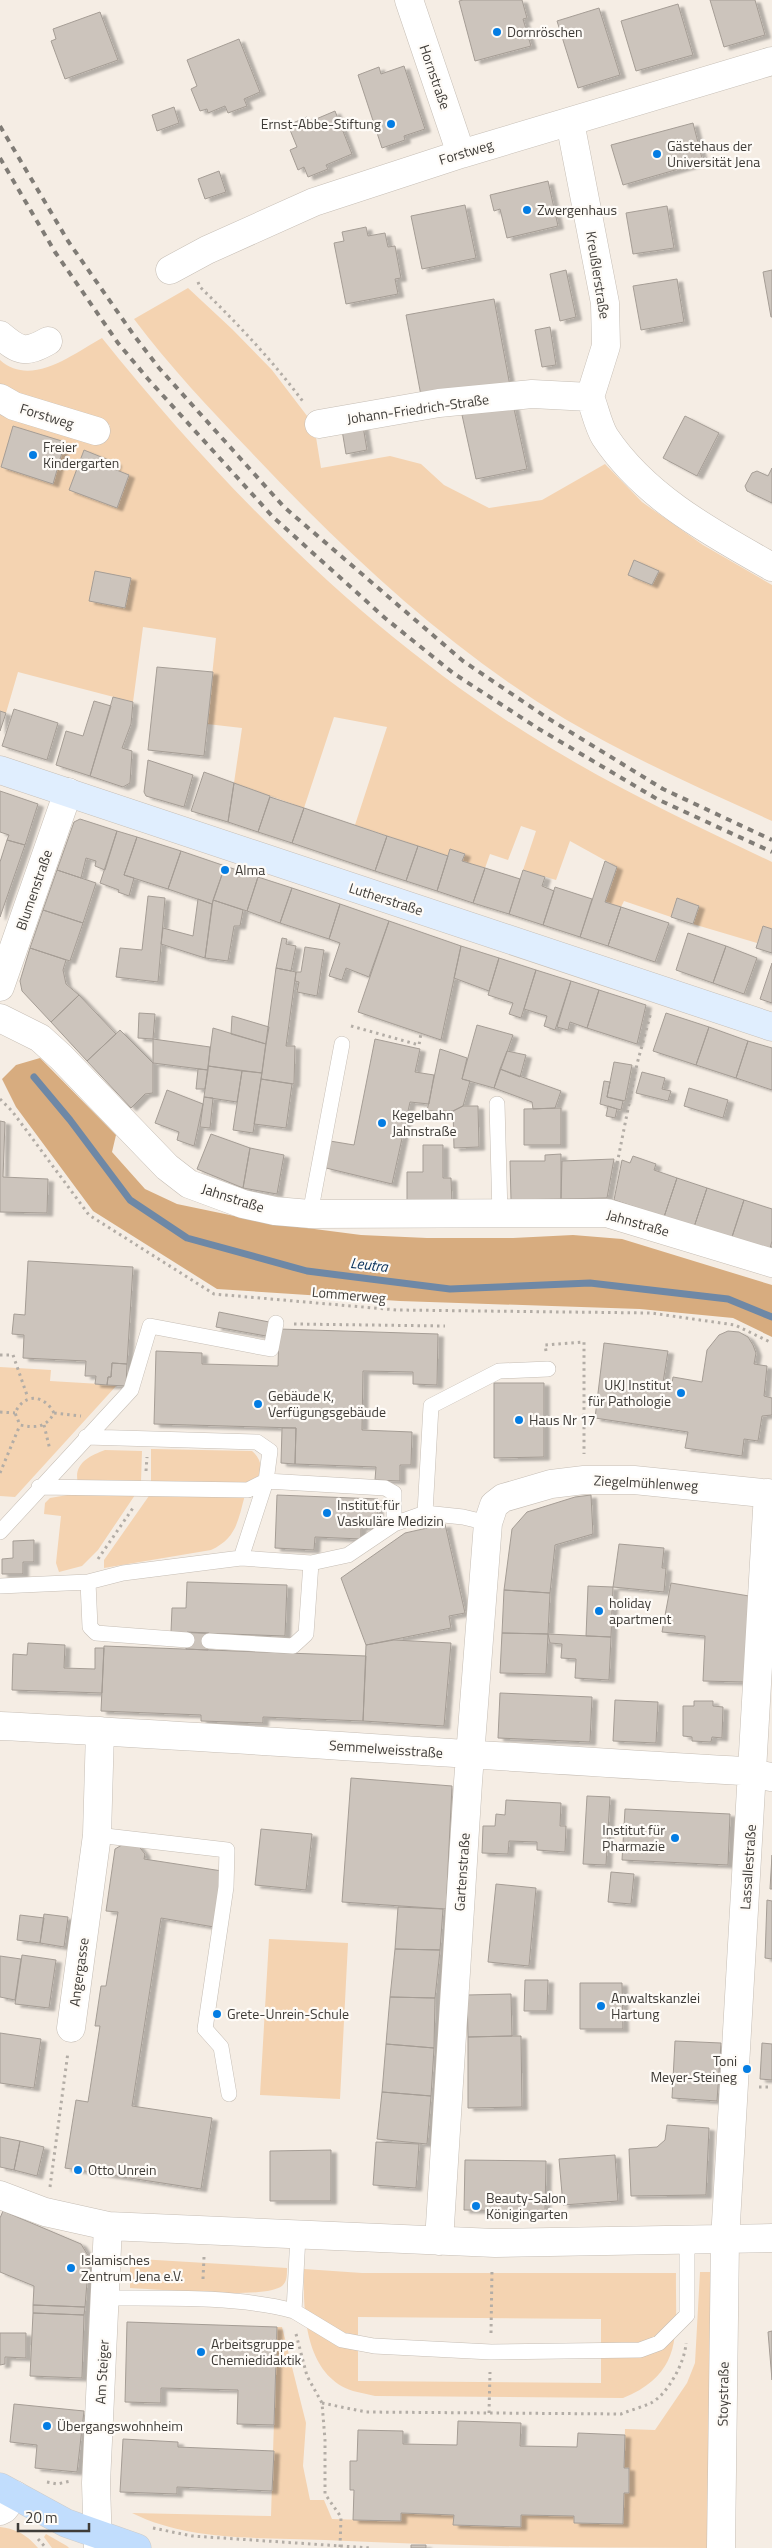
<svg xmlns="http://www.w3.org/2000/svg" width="772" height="2548" font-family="'Titillium Web',sans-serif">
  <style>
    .green { fill: #f4d3b1; fill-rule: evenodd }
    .forest { fill: #d7ac7f }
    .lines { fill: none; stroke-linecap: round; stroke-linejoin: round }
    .stream { stroke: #6e88a6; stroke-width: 7 }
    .building { fill: #ccc4bc; stroke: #a59d95; filter: url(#shadow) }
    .lane-casing { stroke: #c6beb5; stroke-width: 16 }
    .street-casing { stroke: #c6beb5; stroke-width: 29 }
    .secondary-casing { stroke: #c6beb5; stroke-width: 29 }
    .primary-casing { stroke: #cdcccb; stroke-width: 29 }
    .path { stroke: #b3ada6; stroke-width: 3; stroke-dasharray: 2.5 4; stroke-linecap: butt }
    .lane { stroke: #fff; stroke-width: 15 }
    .street { stroke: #fff; stroke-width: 28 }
    .secondary { stroke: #e0eefe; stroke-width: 28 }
    .primary { stroke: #c1ddfd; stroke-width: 28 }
    .rail { stroke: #807c76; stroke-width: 4; stroke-dasharray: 6 6; stroke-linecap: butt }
    .poi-dot { fill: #047de3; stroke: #fefbf7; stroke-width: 2 }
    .labels { text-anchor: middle; stroke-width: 4.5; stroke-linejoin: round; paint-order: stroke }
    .poi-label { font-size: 14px; fill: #3f3c38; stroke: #fefbf7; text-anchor: start }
    .street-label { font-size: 14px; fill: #3f3c38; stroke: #fefbf7 }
    .water-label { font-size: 15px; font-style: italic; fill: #07305a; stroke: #fefbf7 }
  </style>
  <defs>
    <filter id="shadow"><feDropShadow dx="5.5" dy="3" stdDeviation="1" flood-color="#0004"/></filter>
  </defs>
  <rect width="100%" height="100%" fill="#f5ede4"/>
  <path class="green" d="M188,288L232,329L272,370L314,425L321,468L390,456L421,464L444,485L489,508L542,500L605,464L642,502L703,545L772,585V821C702,789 631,758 565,719C447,648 345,552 251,452C210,409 170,367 134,319Z
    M102,338C226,493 378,645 549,747C622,791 696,826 772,862V929L763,927L757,943L693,924L699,906L677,899L671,917L624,901L621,907L605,902L617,867L570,841L556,880L523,870L536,831L521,826L508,860L490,854L485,868L462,861L465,854L450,849L448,856L355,825L387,727L334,717L304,808L234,783L242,728L207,724L216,638L143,627L133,702L18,672L6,713L0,711V412L103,444L110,425L13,396L0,385V360C31,388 73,354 102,338Z
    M0,1367L51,1370L50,1381L117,1385L15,1497L0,1496Z
    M151,1449L252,1451C264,1461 263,1475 251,1484L151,1482Z
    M105,1450L142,1451L141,1482L78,1483C73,1464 89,1456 105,1450Z
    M79,1493L135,1495L98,1550L82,1566L59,1572L56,1563L61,1516L44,1514L45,1503L50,1498Z
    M151,1493L245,1495C238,1520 237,1538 211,1550L104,1568V1560Z
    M269,1939L348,1943L340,2099L260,2095Z
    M139,2259L287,2268C287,2275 287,2282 282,2286C264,2300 157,2289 130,2288V2266Z
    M304,2269L362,2273H676C675,2330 686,2372 623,2398L375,2396C368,2394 360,2393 353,2391C304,2375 303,2311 304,2269ZM358,2317L601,2319V2383L358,2381Z
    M700,2272H715L707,2548C580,2548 452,2546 325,2540C262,2537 190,2542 132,2513L271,2516L277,2327H282L306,2423L303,2466L310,2500H324L332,2519L401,2521V2513L454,2515V2525L520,2527L521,2515L574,2516V2523L623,2524L624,2493L629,2492V2469L624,2468L625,2429L655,2430L687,2383L695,2363Z
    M0,2527C17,2529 27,2535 38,2548H0Z
    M46,2534L67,2546L69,2548H52L44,2537Z"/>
  <path class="forest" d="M40,1058L116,1135L112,1152L145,1189L177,1204L268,1223L361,1235L427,1238H513L573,1235L622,1239L772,1285V1337L733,1318L640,1309L400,1301L217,1289L93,1211L16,1107L2,1079L16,1065Z"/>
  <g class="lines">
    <path class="stream" d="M34,1077L70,1120L130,1200L187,1238L307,1271L450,1289L590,1283L728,1299L772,1317"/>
  </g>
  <path class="building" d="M463,0H522L527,18L523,19L531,46L475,61L459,1Z
    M710,0H755L765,35L724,47Z
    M678,4L693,55L636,71L621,21Z
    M599,8L620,75L578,88L557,21Z
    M100,12L118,60L65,79L51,41L56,39L53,29Z
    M239,39L260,92L244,99L247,106L228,113L225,106L208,113L207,109L200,111L191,89L197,86L187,60Z
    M404,66L425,129L404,136L405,140L382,148L358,75L379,67L381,74Z
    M174,107L179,123L157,131L152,115Z
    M335,111L352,154L326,165L328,169L308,177L304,167L298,170L290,150L297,147L288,125L307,117L309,122Z
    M693,123L703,162L623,185L611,145Z
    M219,171L226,192L205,199L198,179Z
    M548,181L558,226L507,238L500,209L494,211L490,195Z
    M465,205L476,258L422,269L411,216Z
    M667,206L674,248L633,254L626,213Z
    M366,227L368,236L385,233L388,247L395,246L401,278L395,279L398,294L346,304L334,243L344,241L342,232Z
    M566,270L576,317L560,321L550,274Z
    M772,270V317H771L763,272Z
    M677,279L684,322L641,330L633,286Z
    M494,299L510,386L422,401L406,315Z
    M550,327L556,365L542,367L535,330Z
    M513,404L527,469L476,479L462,415Z
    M685,416L719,433L697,476L663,458Z
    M13,426L65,442L53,484L1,467Z
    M363,426L367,450L346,454L342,430Z
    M84,450L116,463L114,469L129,475L117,508L69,490Z
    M772,468V503L747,491L745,486L752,473L757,471L768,476Z
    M634,560L659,571L652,585L628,575Z
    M95,571L131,578L125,608L89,601Z
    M157,667L213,672L204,756L148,750Z
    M113,697L133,702L131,724L122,748L132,751L130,783L123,787L90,776Z
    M94,701L111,706L90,776L56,765L66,731L83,736Z
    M14,709L58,723L47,760L2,746Z
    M0,711L6,713L0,731Z
    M148,760L193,775L184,807L146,796L144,792Z
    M204,772L234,783L228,822L191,811Z
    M234,783L270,796L258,832L228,822Z
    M0,791L38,804L25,845L7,840L9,835L0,832Z
    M270,797L304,808L292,843L258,832Z
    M304,808L387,836L375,871L292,843Z
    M80,819L117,831L105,870L95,866L96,861L86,858L81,878L57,870L74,822Z
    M117,831L137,837L124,875L134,878L129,896L118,892L119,890L100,883Z
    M387,836L418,846L406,881L375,871Z
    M137,837L181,851L168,889L124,875Z
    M7,840L25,845L0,917V862Z
    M418,846L448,856L437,891L406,881Z
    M450,849L465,854L462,861L485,868L473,903L437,891Z
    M181,851L225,866L212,904L168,889Z
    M605,861L617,867L605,902L621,907L608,946L580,937Z
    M225,866L258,877L247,911L213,900Z
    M485,868L520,879L509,914L473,903Z
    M57,870L96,883L83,923L43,910Z
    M523,870L545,877L542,886L554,891L543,925L509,914Z
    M258,877L292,888L280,923L247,911Z
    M555,887L592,899L580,937L543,925Z
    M292,888L340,904L329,939L280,923Z
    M148,896L165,898L158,982L116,977L120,948L142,950Z
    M677,898L699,906L693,924L671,917Z
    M198,899L212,904L205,958L161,944L163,928L193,936Z
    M213,900L243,910L240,926H234L228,961L205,958Z
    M340,904L389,921L369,977L346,968L342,980L329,976L340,943L329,939Z
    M621,907L669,923L655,962L608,946Z
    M43,910L83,923L70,961L30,948Z
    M389,921L461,946L441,1040L358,1012Z
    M763,926L772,929V953L756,948Z
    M688,933L726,946L713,983L676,970Z
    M282,938L287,939L286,944L296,946L291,971L276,968Z
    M461,946L499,958L489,991L454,978Z
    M726,946L757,958L744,994L713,983Z
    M305,947L324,950L317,996L297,992L299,982L295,981L296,972H301Z
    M30,948L66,960L63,970L66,984L79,995L51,1022L22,991L20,981Z
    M499,958L536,970L521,1018L509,1014L513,1003L488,995Z
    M772,963V1003L760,999Z
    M276,968L296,972L286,1046H295L294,1084L261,1079Z
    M536,970L571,981L555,1030L544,1026L547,1016L524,1009Z
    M571,981L599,990L587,1028L570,1022L568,1030L557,1027Z
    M599,990L646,1005L637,1044L587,1028Z
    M79,995L116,1034L87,1061L51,1022Z
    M139,1013L155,1014L153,1039L138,1038Z
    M666,1013L709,1027L696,1065L653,1051Z
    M232,1016L269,1027L266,1044L231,1034Z
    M477,1025L513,1035L494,1088L462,1079Z
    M709,1027L748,1041L736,1078L696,1065Z
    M213,1028L266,1044L262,1073L208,1066Z
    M120,1030L153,1063V1093L145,1094L131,1108L87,1061Z
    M153,1039L210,1047L208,1070L153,1063Z
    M375,1039L420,1049L415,1072L434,1075L429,1104L410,1102L392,1184L326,1168L330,1141L354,1145Z
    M748,1041L772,1048V1090L736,1078Z
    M440,1049L467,1058L462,1079L470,1081L463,1106L453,1111H427Z
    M507,1051L526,1055L520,1077L500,1069Z
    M614,1062L632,1065L625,1101L607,1097Z
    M208,1066L242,1071L237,1102L204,1097Z
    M198,1069L208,1070L205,1089H196Z
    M500,1069L561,1091L555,1108L533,1109L532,1102L494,1088Z
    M242,1071L262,1073L253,1133L233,1130Z
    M642,1072L665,1078L662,1089L671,1091L668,1101L636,1093Z
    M261,1079L292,1084L286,1128L254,1124Z
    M604,1081L610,1082L607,1097L623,1101L621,1110L600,1104Z
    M689,1088L728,1100L723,1118L684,1106Z
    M167,1090L203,1104L194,1146L177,1140L179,1132L155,1123Z
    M204,1097L213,1098L210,1128L200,1127Z
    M463,1106H478L479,1147L454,1148L453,1111Z
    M608,1106L617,1109L615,1118L606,1116Z
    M561,1108V1145H524V1109Z
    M0,1121L5,1122L3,1177L48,1179L47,1213L0,1212Z
    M211,1134L250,1148L243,1188L197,1169Z
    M423,1145H443V1178H451L452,1203L407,1204V1172H423Z
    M250,1148L284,1155L277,1194L243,1188Z
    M561,1154V1199L511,1200L510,1161H545V1155Z
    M633,1156L656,1164L654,1170L677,1178L664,1217L614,1200L622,1160L630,1163Z
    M614,1159L607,1198L561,1199L562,1161Z
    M677,1178L707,1188L694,1227L664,1217Z
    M707,1188L744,1200L731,1240L694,1227Z
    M744,1200L772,1209V1241L769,1252L731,1240Z
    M28,1261L133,1267L127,1364L112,1363L111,1377H108L107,1385L95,1384L96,1376H85L86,1361L23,1358L24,1335L12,1334L14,1314L25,1315Z
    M219,1312L269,1322L266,1336L216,1327Z
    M279,1329L438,1334L437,1385L413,1384V1372L363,1371L362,1430L412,1432L411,1465H400V1481L375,1480L376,1467L295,1464L296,1428L154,1424L156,1351L202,1353V1364L278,1366Z
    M728,1331L739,1332L748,1337L753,1345L756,1353L754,1364L767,1366L764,1396L772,1398V1415L762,1416L758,1441L744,1439L742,1456L685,1448L688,1432L595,1418L604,1343L668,1351L662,1389L671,1390L673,1377L702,1382L707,1350L719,1335Z
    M112,1363L127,1364L126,1386L107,1385L108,1377H111Z
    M494,1383H544V1457L494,1458Z
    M282,1428H296L295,1464L281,1463Z
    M277,1495L378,1499L377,1527H361V1539L315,1537L314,1550L275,1548Z
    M591,1495L593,1534L555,1545L550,1593L504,1590L512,1529L527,1512L575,1497Z
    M445,1524L465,1613L449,1616L451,1628L366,1645L341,1578L405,1533Z
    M34,1540V1562H23V1574H2V1559L13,1558V1541Z
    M619,1544L664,1548L662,1568H666L664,1592L613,1587Z
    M187,1582L287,1585L285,1636L171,1632L172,1608H186Z
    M671,1583L749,1596L744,1682L703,1681L705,1636L662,1632Z
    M588,1586L613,1587L611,1637L586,1636Z
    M504,1590L550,1593L548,1634L502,1633Z
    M187,1632L209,1633L208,1650L186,1649Z
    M502,1633L548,1634L546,1674L500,1673Z
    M548,1634L611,1637L609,1680L575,1678L576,1659L561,1658L562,1644L550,1643Z
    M394,1640L451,1643L444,1726L363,1721L366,1645Z
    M28,1643L65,1645L64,1668L95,1669V1648H104L102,1693L12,1690L13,1654L27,1655Z
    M104,1646L366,1656L363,1721L263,1717V1723L201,1721V1715L101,1711Z
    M500,1693L592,1697L590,1742L498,1738Z
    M615,1700L658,1702L656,1743L613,1741Z
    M694,1701H713V1706L723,1707L722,1738L712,1737L711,1742L692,1741V1737L683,1736V1706H694Z
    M351,1778L452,1786L446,1909L342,1902Z
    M587,1796L610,1797L606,1865L583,1864Z
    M506,1800L561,1803L560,1826H566L565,1852L537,1850V1842L509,1841L508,1854L482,1853L483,1826H495L496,1814L505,1815Z
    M625,1809L730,1814L728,1865L622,1860Z
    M261,1829L312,1834L306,1890L255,1885Z
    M127,1842L137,1844L145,1854L144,1859L222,1871L214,1927L161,1918L132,2106L212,2118L201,2189L65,2168L76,2100L88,2102L100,2026H95L101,1986H106L118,1912L106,1911L115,1849Z
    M772,1855V1889H770Z
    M611,1872L634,1874L631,1904L608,1902Z
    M496,1884L536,1888L529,1966L488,1962Z
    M767,1900L772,1901V1959L765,1958Z
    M398,1907L443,1909L440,1950L395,1949Z
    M44,1914L68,1917L64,1947L40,1943Z
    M20,1915L44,1918L40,1943L17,1940Z
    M395,1949L440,1950L435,1998L390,1997Z
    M22,1955L56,1960L49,2008L15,2004Z
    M0,1956L21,1959L15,2000L0,1997Z
    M525,1980H548L547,2011H524Z
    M580,1983H622L623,2029H580Z
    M511,1994L512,2036L468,2037L467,1995Z
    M390,1997L435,1998L434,2048L386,2044Z
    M0,2033L41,2039L34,2088L0,2083Z
    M512,2036H521L522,2107L468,2108V2037Z
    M675,2041L721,2043L717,2101L672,2098Z
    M762,2043L772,2044V2080L760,2079Z
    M386,2044L434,2048L431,2096L382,2092Z
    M382,2092L431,2096L427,2144L377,2139Z
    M667,2125L709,2128L706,2195L631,2196L629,2149L657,2147L665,2140Z
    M0,2137L20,2141L14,2170L0,2167Z
    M20,2141L44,2147L37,2176L14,2170Z
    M376,2142L419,2144L416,2188L373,2185Z
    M331,2150V2201H270V2151Z
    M615,2155L618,2201L563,2205L559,2159Z
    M465,2160L546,2161L545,2211L464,2210Z
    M3,2211L81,2244L89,2257L85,2307L33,2305L34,2286L0,2272V2218Z
    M33,2305L85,2307L84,2315L33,2313Z
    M33,2313L84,2315L82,2378L30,2376Z
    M127,2322L277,2327L274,2425L237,2424L238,2390L161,2388V2403L125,2402Z
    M772,2331V2380L768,2332Z
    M0,2333H26V2358L5,2357V2364L0,2365Z
    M14,2404L84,2411L77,2472L35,2468L37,2445L10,2442Z
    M458,2421L521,2423L520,2446L577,2447L578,2433L625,2435L624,2468H629V2493H624L623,2524L574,2523V2516L521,2515V2527L453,2525L454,2515L401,2513V2521L353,2520L354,2490H350V2461H357L358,2430L403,2431V2444L457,2445Z
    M123,2439L178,2442V2447L274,2451L272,2491L177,2487V2494L120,2492Z
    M411,2545H426V2548H411Z"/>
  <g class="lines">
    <g class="lane-casing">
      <path id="lane" d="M497,1104L500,1215
        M310,1214L342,1044
        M86,1437L257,1442L270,1451L266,1481L241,1558
        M425,1513L463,1517L488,1523
        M394,1524L425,1513L431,1406L499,1371L548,1369
        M0,1532L131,1390L150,1326L271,1349L276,1323
        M88,1582L90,1627L96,1633L187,1640
        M0,1586L88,1582L123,1573L241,1558L311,1563L348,1555L394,1524V1493L385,1488L266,1481L248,1490L39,1487
        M209,1641L293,1646L306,1634L311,1563
        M97,1835L227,1850L226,1887L205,2029L221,2047L229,2094
        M298,2236L294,2311L342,2340L374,2346L491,2352L640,2350L659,2343L687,2315V2240
        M105,2298C162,2298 240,2296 294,2311"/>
    </g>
    <g class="street-casing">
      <path id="street" d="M409,0L461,154
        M570,122L605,303L606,346L590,397
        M170,270L207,250L314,202L461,154L772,61
        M0,335C19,351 25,354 48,341
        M590,397C595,409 598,426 605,437C645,497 710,532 772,567
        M0,398L14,406L96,431
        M319,424L439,403L532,394L590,397
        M0,987L68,792
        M0,1018L40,1038L61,1057L167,1167L189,1184L243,1204L275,1211L310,1214L607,1213L772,1263
        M0,1726C247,1738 494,1757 742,1771L771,1777
        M71,2028L97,1835L100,1731
        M0,2195L45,2212L108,2226L495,2243L772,2238
        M439,2241L468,1782L488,1523L494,1505L503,1498L551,1484L584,1480H634L772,1494
        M0,2511L4,2509L15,2495
        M98,2548L96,2483L108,2226
        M721,2548L725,2240L768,1493"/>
    </g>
    <g class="secondary-casing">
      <path id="secondary" d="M0,770L772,1027"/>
    </g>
    <g class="primary-casing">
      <path id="primary" d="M0,2487L66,2523L137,2548"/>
    </g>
    <path class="path" d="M198,282L200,287C238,324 273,361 304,403
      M351,1026L419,1045L421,1033
      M0,1099L12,1111L89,1215L214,1294L397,1310L651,1313L735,1325L772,1343
      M612,1189L637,1064L651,1012
      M294,1324L445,1326
      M546,1351L545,1345L584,1342V1454
      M0,1355H13L28,1398
      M0,1412L15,1413
      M54,1413C44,1394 24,1393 15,1413L20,1425C35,1428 46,1428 54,1413L81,1416
      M44,1425L50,1450
      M146,1471L147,1457
      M0,1473L20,1425
      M98,1559L133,1508
      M759,2087H772
      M50,2187L68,2052
      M203,2279L204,2257
      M491,2333L492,2269
      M296,2334L307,2376L322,2403L325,2440V2494L341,2517L340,2547
      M322,2403L366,2412L621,2414C631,2410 642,2407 651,2403C668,2394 685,2362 686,2343
      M489,2413L490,2372
      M47,2482L57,2484L71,2481
      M153,2528L192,2536L371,2548
      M38,2539L46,2548"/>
    <use href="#lane" class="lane"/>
    <use href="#street" class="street"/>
    <use href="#secondary" class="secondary"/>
    <use href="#primary" class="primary"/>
    <path class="rail" d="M0,126L68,241L133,334L159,368L284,507L463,661L546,717L663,789L772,840
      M0,158L55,252L118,343L148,379L273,517L385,618L453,673L539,729L657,799L772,852"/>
  </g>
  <g class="poi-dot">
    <circle cx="497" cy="32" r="5"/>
    <circle cx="391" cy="124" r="5"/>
    <circle cx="657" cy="154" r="5"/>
    <circle cx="527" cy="210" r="5"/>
    <circle cx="33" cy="455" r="5"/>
    <circle cx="225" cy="870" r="5"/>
    <circle cx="382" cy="1123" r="5"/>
    <circle cx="681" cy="1393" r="5"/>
    <circle cx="258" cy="1404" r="5"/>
    <circle cx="519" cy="1420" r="5"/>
    <circle cx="327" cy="1513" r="5"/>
    <circle cx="599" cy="1611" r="5"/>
    <circle cx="675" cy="1838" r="5"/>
    <circle cx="601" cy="2006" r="5"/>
    <circle cx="217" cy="2014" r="5"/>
    <circle cx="747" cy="2069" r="5"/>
    <circle cx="78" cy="2170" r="5"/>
    <circle cx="476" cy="2206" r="5"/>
    <circle cx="71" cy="2268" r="5"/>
    <circle cx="201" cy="2352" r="5"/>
    <circle cx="47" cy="2426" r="5"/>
  </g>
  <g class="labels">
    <g class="poi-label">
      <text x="507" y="37">Dornröschen</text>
      <text x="381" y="129" text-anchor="end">Ernst-Abbe-Stiftung</text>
      <text x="667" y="151">Gästehaus der<tspan x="667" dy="16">Universität Jena</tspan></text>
      <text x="537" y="215">Zwergenhaus</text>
      <text x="43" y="452">Freier<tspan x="43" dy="16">Kindergarten</tspan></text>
      <text x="235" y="875">Alma</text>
      <text x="392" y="1120">Kegelbahn<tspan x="392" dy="16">Jahnstraße</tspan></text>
      <text x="671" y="1390" text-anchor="end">UKJ Institut<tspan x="671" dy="16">für Pathologie</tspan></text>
      <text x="268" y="1401">Gebäude K,<tspan x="268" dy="16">Verfügungsgebäude</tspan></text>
      <text x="529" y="1425">Haus Nr 17</text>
      <text x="337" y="1510">Institut für<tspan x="337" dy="16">Vaskuläre Medizin</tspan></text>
      <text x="609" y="1608">holiday<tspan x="609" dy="16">apartment</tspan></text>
      <text x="665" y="1835" text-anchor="end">Institut für<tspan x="665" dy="16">Pharmazie</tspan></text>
      <text x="611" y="2003">Anwaltskanzlei<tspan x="611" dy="16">Hartung</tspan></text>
      <text x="227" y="2019">Grete-Unrein-Schule</text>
      <text x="737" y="2066" text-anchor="end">Toni<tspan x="737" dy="16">Meyer-Steineg</tspan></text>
      <text x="88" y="2175">Otto Unrein</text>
      <text x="486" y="2203">Beauty-Salon<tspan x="486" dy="16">Königingarten</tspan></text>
      <text x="81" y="2265">Islamisches<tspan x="81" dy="16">Zentrum Jena e.V.</tspan></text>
      <text x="211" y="2349">Arbeitsgruppe<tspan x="211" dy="16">Chemiedidaktik</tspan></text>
      <text x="57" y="2431">Übergangswohnheim</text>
    </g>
    <g class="street-label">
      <text transform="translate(435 77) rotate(71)" y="5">Hornstraße</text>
      <text transform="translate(466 152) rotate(-17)" y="5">Forstweg</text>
      <text transform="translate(598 275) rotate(81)" y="5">Kreußlerstraße</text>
      <text transform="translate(418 409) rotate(-8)" y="5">Johann-Friedrich-Straße</text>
      <text transform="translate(47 416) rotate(17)" y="5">Forstweg</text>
      <text transform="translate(34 890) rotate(-71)" y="5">Blumenstraße</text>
      <text transform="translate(386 899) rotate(18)" y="5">Lutherstraße</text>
      <text transform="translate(233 1198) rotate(18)" y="5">Jahnstraße</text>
      <text transform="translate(638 1223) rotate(16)" y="5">Jahnstraße</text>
      <text transform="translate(349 1295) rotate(5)" y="5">Lommerweg</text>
      <text transform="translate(646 1483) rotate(3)" y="5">Ziegelmühlenweg</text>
      <text transform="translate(386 1749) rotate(4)" y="5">Semmelweisstraße</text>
      <text transform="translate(748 1867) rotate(-86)" y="5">Lassallestraße</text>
      <text transform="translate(462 1872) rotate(-86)" y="5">Gartenstraße</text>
      <text transform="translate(79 1972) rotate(-82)" y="5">Angergasse</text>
      <text transform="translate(102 2372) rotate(-87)" y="5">Am Steiger</text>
      <text transform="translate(723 2394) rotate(-89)" y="5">Stoystraße</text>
    </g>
    <g class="water-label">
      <text transform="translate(369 1265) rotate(7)" y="5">Leutra</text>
    </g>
  </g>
  <path d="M18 2523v8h71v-8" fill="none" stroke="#3f3c38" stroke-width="2.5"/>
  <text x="25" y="2523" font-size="15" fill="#3f3c38" stroke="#fefbf7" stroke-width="4" paint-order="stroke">20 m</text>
</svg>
